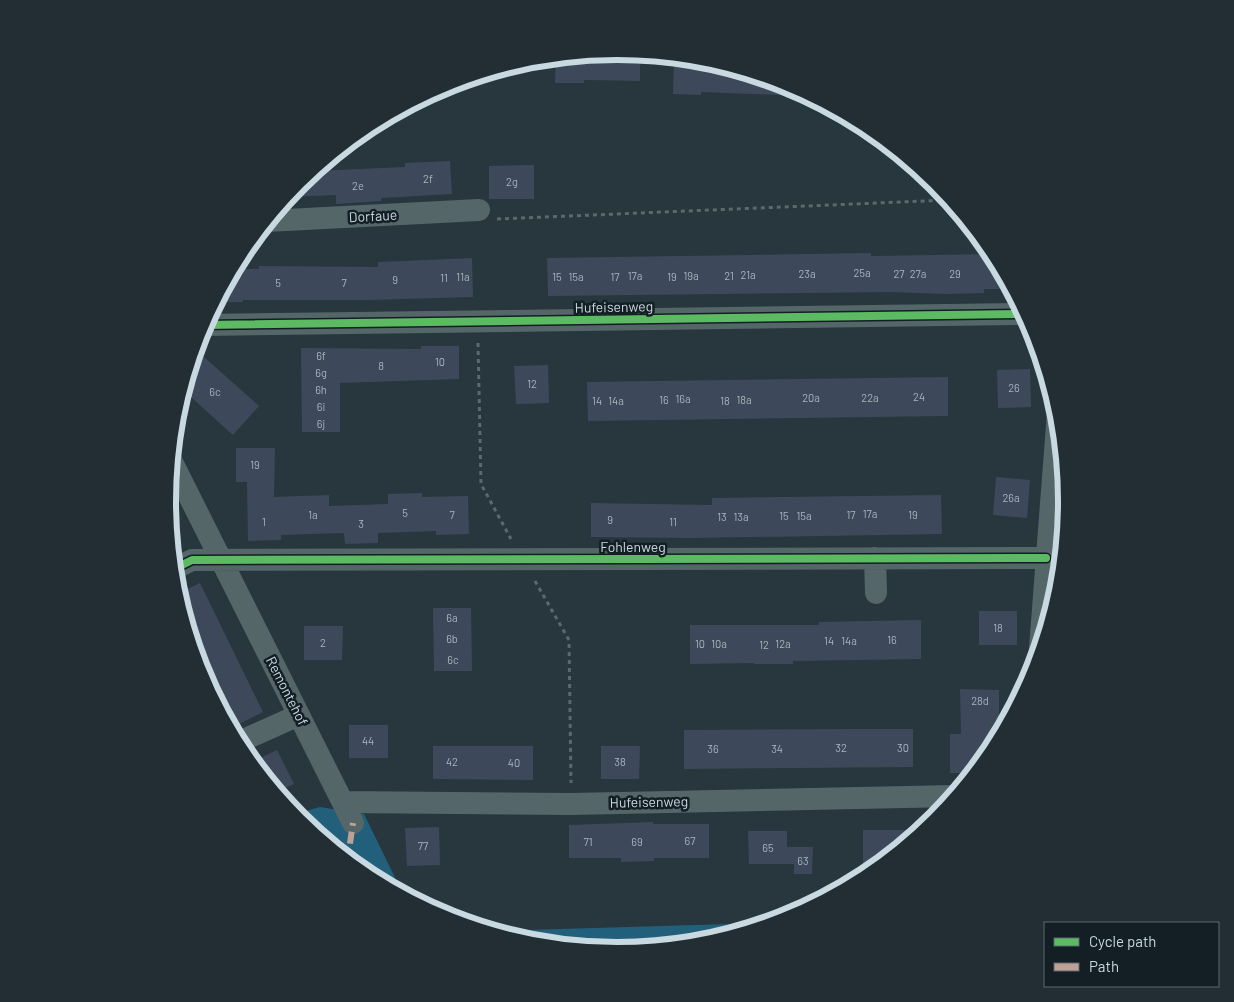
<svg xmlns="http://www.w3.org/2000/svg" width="1234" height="1002" font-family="Barlow,sans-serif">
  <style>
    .green { fill: #215f7b }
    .building { fill: #3d495a }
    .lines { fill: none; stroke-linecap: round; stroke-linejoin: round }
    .path { stroke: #5b696c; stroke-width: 3; stroke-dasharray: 4 4; stroke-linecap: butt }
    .minor { stroke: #546668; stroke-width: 22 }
    .quiet { stroke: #bda197; stroke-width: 6; stroke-dasharray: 12 6; stroke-linecap: butt }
    .cycleway-casing { stroke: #131f25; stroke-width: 11 }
    .cycleway { stroke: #5cba63; stroke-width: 8 }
    .labels { text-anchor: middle; stroke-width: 5; stroke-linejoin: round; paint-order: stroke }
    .number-label { font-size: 11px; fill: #a6b5bf }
    .street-label { font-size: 14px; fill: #c9d9e1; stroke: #131f25 }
    .rim { fill: none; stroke: #c9d9e1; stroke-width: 6 }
  </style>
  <rect width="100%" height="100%" fill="#28363e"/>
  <path class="green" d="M320,807L364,814L403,894L367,875L295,814Z
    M767,923C746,930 725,938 704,942C634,955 559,951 492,931Z"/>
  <path class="building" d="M620,52L640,54V81L584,80V83H555L556,57Z
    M674,61L713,62L789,86L806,96L701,92V95L673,94Z
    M450,161L452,194L381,198V201L336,204V195L288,197L299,183L313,171L405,167V163Z
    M534,165V199H489V166Z
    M871,253V256L993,254L1011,289H984V293L946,294L890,292L548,296L547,258Z
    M472,258L473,297L370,300H243V302H216L234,269H259V266L378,267V262Z
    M421,346H459V379L340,383V432H302L301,348L421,349Z
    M195,349L259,406L233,435L183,390Z
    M548,365L549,403L516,404L514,366Z
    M1030,369L1031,407L998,408L997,370Z
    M948,377V416L588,421L587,382Z
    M236,448H275L274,497L329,495V506L388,504V494L422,493V497L468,496L469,534L436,535V531L378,533V543L345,544L344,533L281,535V540L248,541L247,482H236Z
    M996,477L1030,480L1027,518L993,515Z
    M941,495L942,534L692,538L591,537V503L712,505V498Z
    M200,583L263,712L231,728L201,673L177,594Z
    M433,608H471L472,671H434Z
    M979,611H1017V645H979Z
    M921,620V659L793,661V664H754V663L690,664V625H819V622Z
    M304,626H343L342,660H304Z
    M960,689L999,690V732H989L988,754L973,773H950V734H961Z
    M349,725H388V758H349Z
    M850,729H913V767L684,769V730Z
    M433,746H533V780L433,779Z
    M601,746H640L639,779H601Z
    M277,750L294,784L277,792L252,762Z
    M653,822V824H709V858H654V861L621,862V858H569V825Z
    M439,827L440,865L407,866L405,828Z
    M863,830H922L881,864H863Z
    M748,831H787V847H813L812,874H794V864H749Z"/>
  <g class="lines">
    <path class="path" d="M497,219L949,200
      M478,343L481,484L511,539
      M535,581L569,640L571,783"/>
    <path class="minor" d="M267,221L479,210
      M203,325L1024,314
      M171,460L353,823
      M875,558L876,593
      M174,569L192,560L1046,558
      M1040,648L1058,412
      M239,742L299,715
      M343,802L571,804L954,796"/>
    <path class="quiet" d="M350,861L348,857L353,823"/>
    <g class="cycleway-casing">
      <path id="cycleway" d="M203,325L1024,314
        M174,569L192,560L1046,558"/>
    </g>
    <use href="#cycleway" class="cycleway"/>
  </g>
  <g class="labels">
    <g class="number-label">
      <text x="428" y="183">2f</text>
      <text x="512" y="186">2g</text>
      <text x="358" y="190">2e</text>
      <text x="862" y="277">25a</text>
      <text x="807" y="278">23a</text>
      <text x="899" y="278">27</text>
      <text x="918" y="278">27a</text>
      <text x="955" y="278">29</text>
      <text x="748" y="279">21a</text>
      <text x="635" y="280">17a</text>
      <text x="691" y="280">19a</text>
      <text x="729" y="280">21</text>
      <text x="463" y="281">11a</text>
      <text x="557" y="281">15</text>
      <text x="576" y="281">15a</text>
      <text x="615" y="281">17</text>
      <text x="672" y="281">19</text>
      <text x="444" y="282">11</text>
      <text x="395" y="284">9</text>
      <text x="278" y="287">5</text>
      <text x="344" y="287">7</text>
      <text x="321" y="360">6f</text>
      <text x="440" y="366">10</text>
      <text x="381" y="370">8</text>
      <text x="321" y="377">6g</text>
      <text x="532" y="388">12</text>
      <text x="1014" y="392">26</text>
      <text x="321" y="394">6h</text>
      <text x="215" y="396">6c</text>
      <text x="919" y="401">24</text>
      <text x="811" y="402">20a</text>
      <text x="870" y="402">22a</text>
      <text x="683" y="403">16a</text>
      <text x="664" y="404">16</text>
      <text x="744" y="404">18a</text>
      <text x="597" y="405">14</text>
      <text x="616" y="405">14a</text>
      <text x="725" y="405">18</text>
      <text x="321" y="411">6i</text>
      <text x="321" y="428">6j</text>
      <text x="255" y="469">19</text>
      <text x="1011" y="502">26a</text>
      <text x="405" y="517">5</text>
      <text x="870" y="518">17a</text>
      <text x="313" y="519">1a</text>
      <text x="452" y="519">7</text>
      <text x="851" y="519">17</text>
      <text x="913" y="519">19</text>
      <text x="784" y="520">15</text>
      <text x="804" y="520">15a</text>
      <text x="722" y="521">13</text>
      <text x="741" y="521">13a</text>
      <text x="610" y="524">9</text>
      <text x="264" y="526">1</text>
      <text x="673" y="526">11</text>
      <text x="361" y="528">3</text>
      <text x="452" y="622">6a</text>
      <text x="998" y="632">18</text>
      <text x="452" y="643">6b</text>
      <text x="892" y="644">16</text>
      <text x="829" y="645">14</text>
      <text x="849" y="645">14a</text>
      <text x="323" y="647">2</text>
      <text x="700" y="648">10</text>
      <text x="719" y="648">10a</text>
      <text x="783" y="648">12a</text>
      <text x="764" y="649">12</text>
      <text x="453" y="664">6c</text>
      <text x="980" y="705">28d</text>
      <text x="368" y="745">44</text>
      <text x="841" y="752">32</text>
      <text x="903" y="752">30</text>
      <text x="713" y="753">36</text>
      <text x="777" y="753">34</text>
      <text x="452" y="766">42</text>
      <text x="620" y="766">38</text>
      <text x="514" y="767">40</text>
      <text x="690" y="845">67</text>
      <text x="588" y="846">71</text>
      <text x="637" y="846">69</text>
      <text x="423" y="850">77</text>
      <text x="768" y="852">65</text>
      <text x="803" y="865">63</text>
    </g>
    <g class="street-label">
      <text transform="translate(373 216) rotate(-3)" y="5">Dorfaue</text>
      <text transform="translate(614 307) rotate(-1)" y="5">Hufeisenweg</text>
      <text x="633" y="552">Fohlenweg</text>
      <text transform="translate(287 691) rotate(63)" y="5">Remontehof</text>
      <text transform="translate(649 802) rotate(-1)" y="5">Hufeisenweg</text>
    </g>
  </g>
  <path d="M0 0H1234V1002H0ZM176 501a441 441 0 1 1 882 0a441 441 0 1 1-882 0Z" fill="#222e34" fill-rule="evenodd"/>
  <path class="rim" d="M176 501a441 441 0 1 1 882 0a441 441 0 1 1-882 0Z"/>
  <rect x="1044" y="922" width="175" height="65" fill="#131f25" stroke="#5c6970"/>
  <rect x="1054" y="938" width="25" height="8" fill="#5cba63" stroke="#5c6970"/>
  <text x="1089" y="947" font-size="15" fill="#c9d9e1">Cycle path</text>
  <rect x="1054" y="963" width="25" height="8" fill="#bda197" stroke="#5c6970"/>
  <text x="1089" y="972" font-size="15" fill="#c9d9e1">Path</text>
</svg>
